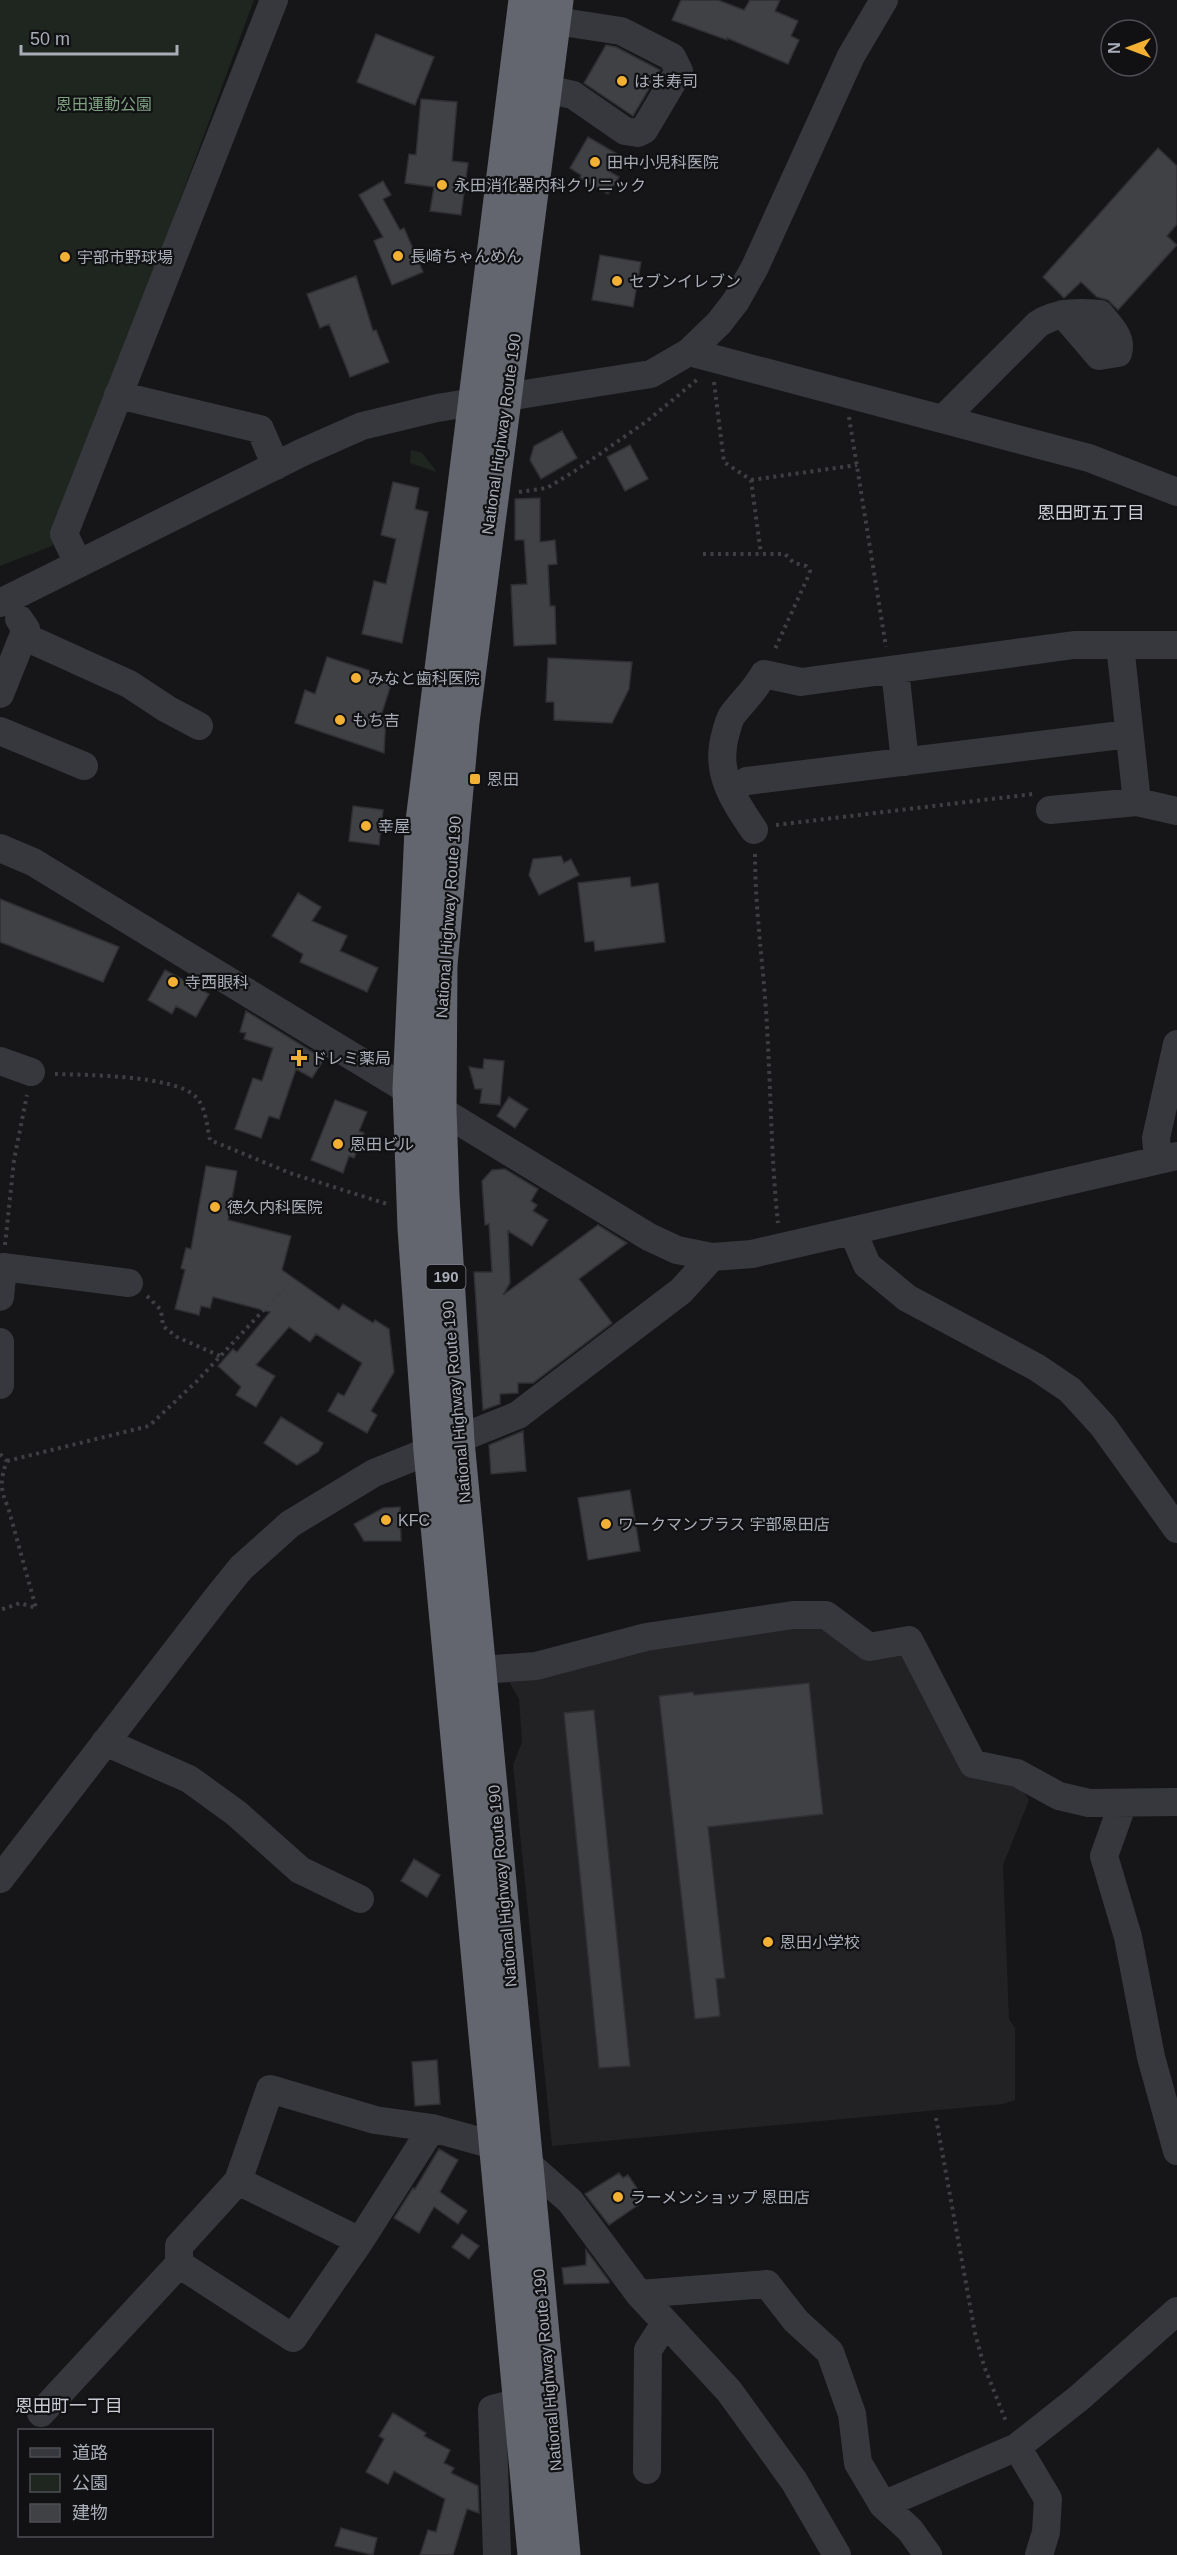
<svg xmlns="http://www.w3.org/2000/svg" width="1177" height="2555" font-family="Arial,'Noto Sans JP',sans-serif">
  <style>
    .built { fill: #222225 }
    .green { fill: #1e261f }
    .building { fill: #404145; stroke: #303034; stroke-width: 1.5 }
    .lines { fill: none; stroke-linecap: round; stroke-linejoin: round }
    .path { stroke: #3d3f44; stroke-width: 4; stroke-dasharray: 3 4.5; stroke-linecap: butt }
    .minor { stroke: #37383d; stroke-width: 28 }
    .highway { stroke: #63666e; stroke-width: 33 }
    .poi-dot { fill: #f2b134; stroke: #111113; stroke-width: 2 }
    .labels { text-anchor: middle; stroke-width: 4.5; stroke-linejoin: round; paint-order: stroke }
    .shield { fill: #111113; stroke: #7b7e86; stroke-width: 1.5 }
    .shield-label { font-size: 15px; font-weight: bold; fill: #a8adb8 }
    .poi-label { font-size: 16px; fill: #a8adb8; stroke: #111113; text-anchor: start }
    .park-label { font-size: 16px; fill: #7fa381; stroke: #111113 }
    .street-label { font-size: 16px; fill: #a8adb8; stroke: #111113 }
    .neighbourhood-label { font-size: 18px; fill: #c9ccd4; stroke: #111113 }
  </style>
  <rect width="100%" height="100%" fill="#161618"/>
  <path class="built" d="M829,1623L910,1649L968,1771L1020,1787L1029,1800L1003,1865L1009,2019L1015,2028V2100L1003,2104L552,2146L513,1765L522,1742L519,1699L508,1680L643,1644Z"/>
  <path class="green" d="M0,0H254L52,546L0,566Z
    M411,450L422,453L437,472L410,463Z"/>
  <path class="building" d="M681,0H718L744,10L750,0H780L775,11L798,21L791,36L799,40L788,64L727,38V40L672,20Z
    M376,34L434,57L415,105L357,82Z
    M606,45L616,47L660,70L633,116L584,83Z
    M421,99L457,102L452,161L468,163L461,215L430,211L434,187L405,183L409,154L416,155Z
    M588,137L619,155L610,172L619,177L608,194L580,178L581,175L570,168Z
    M1158,148L1177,166V224L1167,236L1177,245L1118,310L1108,300L1097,297L1081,282L1064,298L1043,277Z
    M383,181L391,195L383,199L400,230L404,228L423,272L392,285L374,241L383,237L359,195Z
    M600,255L641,262L633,307L592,300Z
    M356,276L373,331L376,330L389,362L350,377L329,324L320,328L307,294Z
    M562,431L577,458L541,479L530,460L534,446Z
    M630,445L648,479L625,491L607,457Z
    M393,482L419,488L415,509L428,512L402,643L362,634L374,581L386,584L396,539L381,535Z
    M540,498V542L555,540L557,564L548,565L550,606H555L556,644L514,646L511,585L527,584L524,540H515V499Z
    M327,657L393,678L381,716L386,717L384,753L295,723L305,690L315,694Z
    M548,658L632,662L629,689L612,723L554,720V702H546Z
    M353,806L383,810L379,845L349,841Z
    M561,856L564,863L571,859L579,875L539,895L529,875L533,859Z
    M630,877L631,887L658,883L665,942L595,951L594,941L585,942L578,883Z
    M298,893L321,907L312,921L347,936L340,951L378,968L367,992L300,962L303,954L272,936Z
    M0,899L119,947L103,982L0,942Z
    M165,970L209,994L196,1017L176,1006L172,1014L148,1000Z
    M246,1011L324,1059L312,1078L296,1069L279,1119L269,1116L261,1138L235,1129L253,1078L262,1081L273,1048L244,1039L246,1033L240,1032Z
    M484,1059L504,1061L500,1105L480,1103L482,1089H475L469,1067L483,1069Z
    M509,1097L528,1109L515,1128L497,1116Z
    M335,1100L367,1112L359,1131L364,1133L354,1158L349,1156L343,1173L311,1160Z
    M206,1166L237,1171L228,1220L291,1236L282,1270L339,1310L343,1304L373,1323L375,1320L389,1329L394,1372L371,1411L377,1415L367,1433L328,1411L338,1393L344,1396L362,1363L316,1334L310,1342L289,1327L256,1365L275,1376L256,1407L236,1395L241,1387L218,1366L233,1349L237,1352L270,1312L213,1297L210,1308L201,1306L199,1315L175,1309L185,1270L181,1268L186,1248L191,1249Z
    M505,1169L538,1189L531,1201L537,1205L533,1211L548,1220L532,1246L508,1231L510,1283L503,1295L598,1225L627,1243L579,1279L612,1323L533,1383H518V1393L500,1394V1404L483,1410L474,1272H492L489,1224L485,1225L482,1181L492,1170Z
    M281,1417L323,1443L318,1452L297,1465L264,1443Z
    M523,1431L526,1471L491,1474L489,1445Z
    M630,1490L640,1551L588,1560L578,1498Z
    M400,1507L401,1541H364L354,1524L383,1508Z
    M809,1683L823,1814L708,1827L725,1978L716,1979L720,2016L695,2019L659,1696L693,1692L694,1695Z
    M594,1710L630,2066L599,2068L564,1713Z
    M414,1859L440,1875L427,1897L401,1881Z
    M437,2060L440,2104L415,2106L412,2062Z
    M439,2149L458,2160L440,2192L467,2211L458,2224L434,2207L419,2233L394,2218L413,2188L415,2189Z
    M619,2173L623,2178L628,2175L641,2194L637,2197L641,2203L609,2225L585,2194Z
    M462,2234L479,2246L469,2259L452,2247Z
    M586,2250L609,2281V2283L564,2284L562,2268L586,2265Z
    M393,2413L426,2433L424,2436L450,2450L444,2463L454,2468L451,2473L478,2486L479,2513L467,2509L453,2555H420L428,2530L436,2532L445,2499L394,2471L388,2484L366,2472L384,2439L379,2436Z
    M341,2528L377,2538L373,2555L335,2546Z"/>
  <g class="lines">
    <path class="path" d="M714,382L724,462L751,480L761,554
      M849,417L886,647
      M751,480L857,465
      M519,492L547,488L578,469L647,421L698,379
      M703,554H785L794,563L806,566L810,571L807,579L774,651
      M776,825L1033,794
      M755,854C755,912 764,969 767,1027C771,1093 771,1158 778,1223
      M55,1074C85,1075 175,1075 196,1097C206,1107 207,1127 210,1140L290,1173L387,1204
      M5,1245L14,1160L27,1095
      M147,1296L161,1310L163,1326L177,1337L220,1356
      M0,1454L7,1461C0,1479 0,1490 8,1507L36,1608L20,1603L0,1610
      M7,1461L149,1426L197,1381L289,1283
      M936,2118L975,2333L984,2366L1007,2424"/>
    <path class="minor" d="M538,6L569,23L621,31L672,57L679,71L644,130L638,133L625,131L573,95L546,89
      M689,352L1089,458L1177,492
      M118,395L260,429L276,466
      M943,419L1038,324C1057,312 1078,312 1100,314C1109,326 1123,337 1118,353L1099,356L1063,314
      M78,563L64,534L274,0
      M0,603L303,452L362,426L437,408L651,374L689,352L719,323L736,301L755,267L851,56L884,0
      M23,636L129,684L167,709L199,726
      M1120,645L1137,802
      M895,670L905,762
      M0,694L26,629L19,619
      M0,731L84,766
      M747,781L1129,734
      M1050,810L1137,802L1177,811
      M754,830C732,798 714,771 726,732C728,726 729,719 733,714C744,700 755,690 764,674L801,682L1074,645H1177
      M0,848L33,862L649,1237L677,1250L712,1257L752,1254L1177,1156
      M0,1061L31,1072
      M1158,1160L1156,1138L1177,1044
      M853,1232L867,1265L907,1298L1036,1367L1070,1390L1103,1426L1177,1529
      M0,1297L3,1267L129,1283
      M0,1342V1385
      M481,1670L536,1666L646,1637L793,1615H826L869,1647L909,1640L973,1764L1017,1773L1059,1796L1089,1803L1177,1802
      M105,1742L189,1779L236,1813L300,1870L360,1899
      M1123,1803L1104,1856L1128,1937L1151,2057L1177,2151
      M0,1879L216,1599L241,1568L290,1524L374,1473L518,1415L681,1291L712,1257
      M238,2181L360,2241
      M179,2264L293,2338L360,2241L432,2128
      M639,2294L767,2284L796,2321L830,2352L852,2414L858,2463L883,2505L910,2530L928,2555
      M41,2413L179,2264V2246L238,2181L270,2089L375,2120L432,2128L497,2146L528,2164L570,2201L639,2294L729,2391L794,2481L837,2555
      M1017,2447L1048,2499L1046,2532L1039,2555
      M647,2470L648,2350L664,2325
      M883,2505L1017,2447L1079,2398L1177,2311
      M497,2555L492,2409L520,2402"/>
    <path class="highway" d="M525,0L421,829L409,1089L414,1228L430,1451L534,2555
      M557,0L463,722L441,965L440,1110L443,1196L458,1441L564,2555"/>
  </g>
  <g class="poi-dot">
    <circle cx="622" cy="81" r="6"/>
    <circle cx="595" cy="162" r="6"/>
    <circle cx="442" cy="185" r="6"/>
    <circle cx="398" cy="256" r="6"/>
    <circle cx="65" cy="257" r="6"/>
    <circle cx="617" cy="281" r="6"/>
    <circle cx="356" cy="678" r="6"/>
    <circle cx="340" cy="720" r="6"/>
    <rect x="469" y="773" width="12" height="12" rx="3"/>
    <circle cx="366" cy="826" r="6"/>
    <circle cx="173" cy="982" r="6"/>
    <path d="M296 1049h6v6h6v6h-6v6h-6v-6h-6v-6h6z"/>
    <circle cx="338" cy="1144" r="6"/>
    <circle cx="215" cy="1207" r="6"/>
    <circle cx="386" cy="1520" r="6"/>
    <circle cx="606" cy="1524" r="6"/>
    <circle cx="768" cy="1942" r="6"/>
    <circle cx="618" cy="2197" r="6"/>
  </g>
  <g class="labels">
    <rect class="shield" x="426.5" y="1265" width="39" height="24" rx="4.5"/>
    <g class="shield-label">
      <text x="446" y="1282">190</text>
    </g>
    <g class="poi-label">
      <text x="634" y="87">はま寿司</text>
      <text x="607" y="168">田中小児科医院</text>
      <text x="454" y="191">永田消化器内科クリニック</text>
      <text x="410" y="262">長崎ちゃんめん</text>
      <text x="77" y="263">宇部市野球場</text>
      <text x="629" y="287">セブンイレブン</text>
      <text x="368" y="684">みなと歯科医院</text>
      <text x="352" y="726">もち吉</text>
      <text x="487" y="785">恩田</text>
      <text x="378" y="832">幸屋</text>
      <text x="185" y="988">寺西眼科</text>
      <text x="311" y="1064">ドレミ薬局</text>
      <text x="350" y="1150">恩田ビル</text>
      <text x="227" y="1213">徳久内科医院</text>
      <text x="398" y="1526">KFC</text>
      <text x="618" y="1530">ワークマンプラス 宇部恩田店</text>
      <text x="780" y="1948">恩田小学校</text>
      <text x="630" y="2203">ラーメンショップ 恩田店</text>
    </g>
    <g class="park-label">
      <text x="104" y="110">恩田運動公園</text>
    </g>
    <g class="street-label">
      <text transform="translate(501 434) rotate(-82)" y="6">National Highway Route 190</text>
      <text transform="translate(448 917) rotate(-86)" y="6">National Highway Route 190</text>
      <text transform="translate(456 1402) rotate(-95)" y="6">National Highway Route 190</text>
      <text transform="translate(502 1886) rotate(-95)" y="6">National Highway Route 190</text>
      <text transform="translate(547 2370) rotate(-95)" y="6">National Highway Route 190</text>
    </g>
    <g class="neighbourhood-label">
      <text x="1091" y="519">恩田町五丁目</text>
      <text x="69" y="2412">恩田町一丁目</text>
    </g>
  </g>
  <rect x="18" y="2429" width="195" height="108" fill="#111113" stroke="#4d4f55" stroke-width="1.5"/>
  <rect x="30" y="2448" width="30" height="9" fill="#37383d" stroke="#4d4f55" stroke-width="1.5"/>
  <text x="72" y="2459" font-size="18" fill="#a8adb8">道路</text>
  <rect x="30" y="2474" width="30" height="18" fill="#1e261f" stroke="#4d4f55" stroke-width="1.5"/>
  <text x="72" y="2489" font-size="18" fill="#a8adb8">公園</text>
  <rect x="30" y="2504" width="30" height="18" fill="#404145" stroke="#4d4f55" stroke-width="1.5"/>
  <text x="72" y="2519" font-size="18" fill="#a8adb8">建物</text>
  <g transform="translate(1129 48) rotate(270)"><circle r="28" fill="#111113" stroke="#4d4f55" stroke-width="1.5"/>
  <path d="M0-4.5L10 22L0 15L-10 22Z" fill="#f2b134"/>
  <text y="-9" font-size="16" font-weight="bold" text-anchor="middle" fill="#a8adb8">N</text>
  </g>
  <path d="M21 45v9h156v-9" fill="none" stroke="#a8adb8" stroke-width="3"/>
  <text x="30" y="45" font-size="18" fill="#a8adb8" stroke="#111113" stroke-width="4.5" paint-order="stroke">50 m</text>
</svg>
